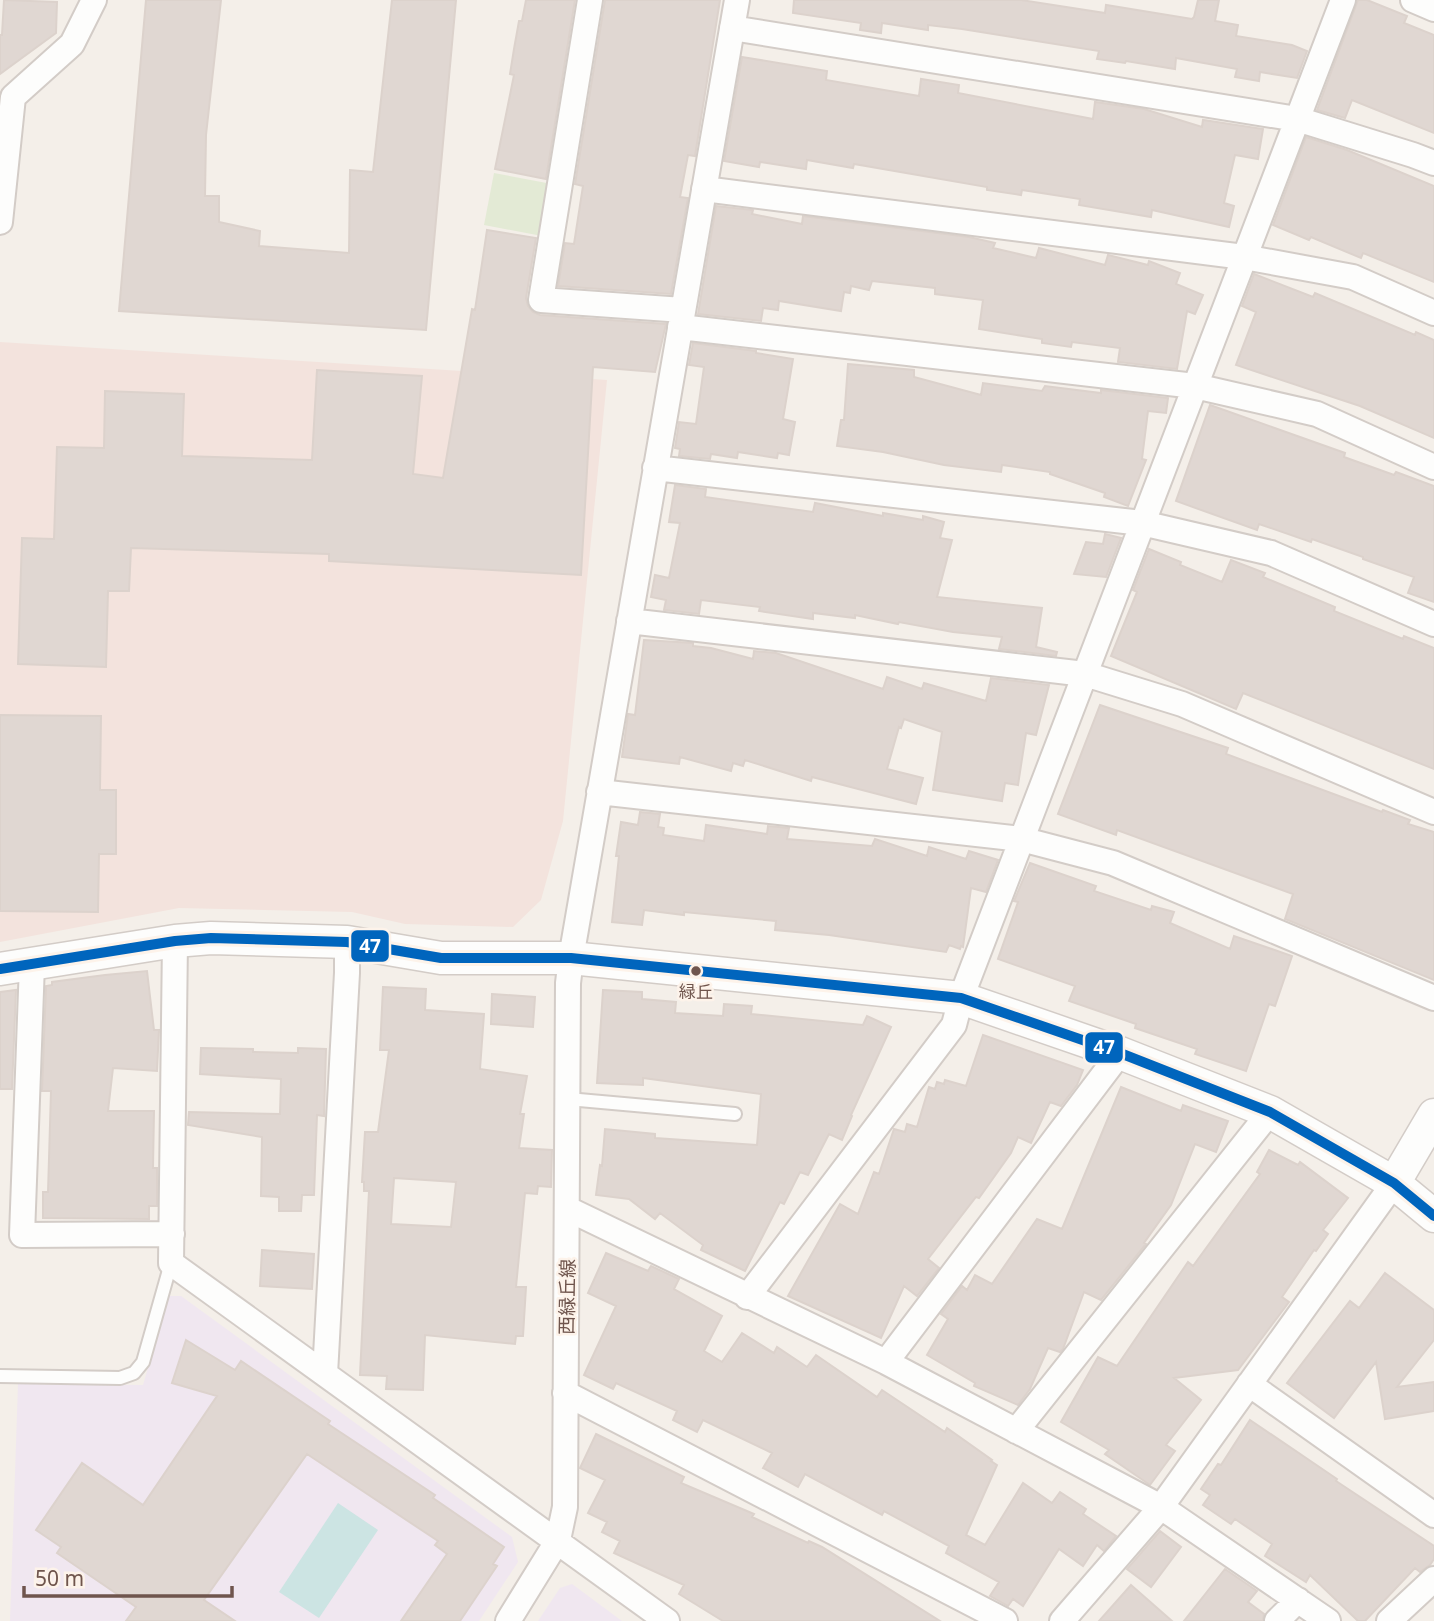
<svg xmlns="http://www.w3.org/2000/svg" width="1434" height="1621" font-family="'Noto Sans','Noto Sans JP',sans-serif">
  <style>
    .commercial { fill: #f3e3dd }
    .education { fill: #f0e7f0 }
    .green { fill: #e3ead5 }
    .water { fill: #cce4e3 }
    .building { fill: #e0d7d2; stroke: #dcd2cc; stroke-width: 2; fill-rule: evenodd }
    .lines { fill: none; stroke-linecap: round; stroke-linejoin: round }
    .service-casing { stroke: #d3ccc7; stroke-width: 16 }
    .minor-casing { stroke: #d3ccc7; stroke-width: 28 }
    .tertiary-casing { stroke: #d3ccc7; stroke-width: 35 }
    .service { stroke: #fdfdfc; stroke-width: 12 }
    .minor { stroke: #fdfdfc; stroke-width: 24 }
    .tertiary { stroke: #fdfdfc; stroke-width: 32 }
    .bus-1-casing { stroke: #fdf3ea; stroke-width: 16 }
    .bus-1 { stroke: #0065bd; stroke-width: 10 }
    .bus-dot { fill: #6f554d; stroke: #fdf3ea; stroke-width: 2.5 }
    .labels { text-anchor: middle; stroke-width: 5; stroke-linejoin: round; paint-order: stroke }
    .bus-label { font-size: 17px; fill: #6f554d; stroke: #fdf3ea }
    .street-label { font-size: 19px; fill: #6f554d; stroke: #fdf3ea }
    .line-badge { stroke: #fdf3ea; stroke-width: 2.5 }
    .badge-label { font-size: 19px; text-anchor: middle; font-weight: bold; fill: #fff }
  </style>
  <rect width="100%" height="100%" fill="#f4efe9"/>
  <path class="commercial" d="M0,342L607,380L563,821L541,900L513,927L405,924L352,912L179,908L0,942Z"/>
  <path class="education" d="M169,1296H181L512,1537L518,1562L479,1621H10L18,1384L143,1385Z
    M572,1584L622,1621H538L560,1588Z"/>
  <path class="green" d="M494,173L552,184L542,236L484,225Z"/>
  <path class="water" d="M338,1503L378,1530L319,1618L279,1592Z"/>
  <path class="building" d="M4,0L57,2L56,33L0,74V35H2Z
    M146,0H221L206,135L205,196H219V222L260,231L259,246L349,253L350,170L373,172L392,0H456L426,330L119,311Z
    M526,0H575L546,179L495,169L514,75L510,74L514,49L519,21H522Z
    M605,0H720L695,156L688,155L680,197L688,198L671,294L558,286L565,243L574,244L583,186L575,184Z
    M794,0H1021L1105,13L1106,5L1192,19L1194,17L1198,0H1219L1215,21L1238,25L1236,36L1292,45L1307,51L1297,78L1260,72L1259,81L1235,77L1237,69L1176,58L1175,69L1126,61L1125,63L1097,59L1099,51L962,29L928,25V30L882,23L881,33L860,30L861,23L793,13Z
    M1358,0H1367L1407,16L1404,23L1434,35V133L1352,100L1345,118L1317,110Z
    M742,57L827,71L826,80L919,96L921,79L959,85L958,93L1093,119L1095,102L1144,109L1202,127L1203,120L1263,129L1258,159L1235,155L1224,203L1234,206L1229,227L1152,210L1151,217L1079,205L1080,199L1022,190L1021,195L987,190V187L854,164L853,168L807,160L806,169L760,162L759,167L724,161Z
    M1306,137L1347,150L1434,186V282L1363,253L1361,258L1311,237L1309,240L1273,225Z
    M716,206L753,210L752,214L802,224L803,216L969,237L995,243L993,248L1036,258L1039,248L1105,265L1108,255L1148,265L1149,261L1180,273L1176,284L1203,295L1195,314L1187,311L1177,369L1118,362L1120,348L1072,342L1071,347L1042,343V339L979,329L983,300L935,294V288L872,281L869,290L851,286L850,293L844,292L841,311L779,301L778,310L763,308L761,321L698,314Z
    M487,230L536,238L526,298L528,306L533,312L540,315L666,324L655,372L593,367L581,575L329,561V554L131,548L129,591H108L106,667L18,664L22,538L54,539L57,447L104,448L105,391L184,394L182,456L312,460L317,370L422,376L413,474L443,478L472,309L475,310Z
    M1254,274L1313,297L1315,293L1415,335L1416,332L1434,340V438L1360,406L1236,365L1256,312L1242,306Z
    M693,343L756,351V353L793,359L783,419L795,422L789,455L778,453L777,458L738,452L737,458L711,454L710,459L679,456L680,449L675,448L679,422L696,424L704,367L689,365Z
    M848,364L914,370V377L981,395L983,383L1042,391L1045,386L1101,393V390L1168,398L1166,413L1148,411L1142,459L1146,460L1128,506L1104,497L1105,493L1050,474V472L1002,465L1001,472L944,465L883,452L837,446L841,420H844Z
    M1210,405L1345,453L1344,457L1394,475L1396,472L1434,486V602L1408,593L1414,577L1363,559V557L1312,539L1311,542L1259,524L1257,530L1176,501Z
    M675,485L706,489L705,497L813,512L815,503L883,516V513L923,520V516L944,522L940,538L952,540L937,597L1042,608L1036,647L1057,652L1056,656L999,649L1002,637L953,632L899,622L898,624L855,615V618L813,613V619L759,611L760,607L701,600L699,614L664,610L666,600L651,597L655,575L669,578L680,523L669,522Z
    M1105,534L1121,538L1106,577L1074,574L1086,542L1103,544Z
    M1149,549L1181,562L1180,565L1222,582L1231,560L1265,573L1263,577L1335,607L1334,611L1403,639L1404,636L1434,648V769L1243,693L1236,709L1111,656L1137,592L1133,590Z
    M644,640L693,643V646L711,648L753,659L754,651L776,653L883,689L887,677L922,689L924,683L986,701L991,678L1049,685L1036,735L1026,733L1018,785L1005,783L1002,801L933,790L942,732L904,719L901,728L899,727L887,769L923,778L916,804L812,777L811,781L745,760L743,766L733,763L731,771L680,757L679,764L622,757L628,714L635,715Z
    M1100,705L1228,748L1226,754L1382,812L1383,810L1410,820L1408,824L1434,832V980L1285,919L1293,894L1117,830L1116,835L1058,814Z
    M0,715L101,716L100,790H116V854H99L98,912L0,911Z
    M640,812L660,814L658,827L664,828L663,835L704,841L706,825L767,834L768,826L789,828L787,839L872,846L875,839L927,856L929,847L966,859L969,851L998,860L986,892L971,888L963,947L961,946L960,949L949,945L946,952L829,935L775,930L776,921L684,912V915L644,910L642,925L612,922L619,856H616L621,822L638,825Z
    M1030,863L1096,886L1094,891L1151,910L1152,906L1174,912L1170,923L1230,949L1234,936L1292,956L1275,1006L1269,1004L1246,1071L1195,1054L1197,1049L1135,1028L1136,1024L1069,1001L1075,986L998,959L1018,902L1014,901Z
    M147,971L154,1030H159L157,1071L113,1068L108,1111H154L153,1168H157V1206H149V1219L43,1218V1192H48L51,1091H42L46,986L52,985V982L105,975Z
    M383,987L426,989L425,1010L484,1014L480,1069L527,1076L520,1114H524L519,1148L552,1150L551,1187L538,1186L537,1194L525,1193L516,1287H526L523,1336H516L515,1344L425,1335L423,1390L386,1389L387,1376L360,1375L369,1191H364V1182H362L365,1132H378L389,1050H380ZM394,1178L456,1182L451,1227L391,1224Z
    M16,990L12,1089H0V992Z
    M603,990L642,992V999L676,1002L675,1013L723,1016L724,1004L752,1006L751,1014L863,1025L867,1016L891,1027L851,1115L852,1116L842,1140L829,1134L808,1175L800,1172L784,1204L780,1202L745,1271L701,1250L703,1245L660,1213L655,1219L629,1199L596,1195L600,1165L602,1166L605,1129L655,1134V1138L757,1145L761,1094L643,1078V1085L597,1083Z
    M492,994L535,997L533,1027L491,1024Z
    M983,1035L1083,1070L1077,1085L1061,1106L1050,1102L1031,1143L1018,1137L1011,1153L979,1198L976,1197L928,1259L939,1268L917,1296L904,1286L881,1338L788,1296L840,1204L858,1214L874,1172L879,1174L894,1129L905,1132L907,1124L917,1127L929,1087L935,1089L937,1082L944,1084L945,1080L966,1086Z
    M201,1048L253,1049V1052L298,1053V1048L326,1049L324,1116L317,1115L314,1195H302L301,1211H279V1197L261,1196L262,1137L188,1125L189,1112L280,1114L281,1079L200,1074Z
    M1121,1087L1181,1111L1183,1105L1228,1121L1216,1152L1195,1144L1171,1205L1144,1243L1146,1244L1101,1300L1084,1292L1063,1349L1060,1352L1048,1348L1030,1389L1018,1405L974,1386L975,1383L927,1355L948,1319L941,1314L962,1286L967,1290L975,1275L992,1284L1037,1219L1062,1229Z
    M1269,1150L1298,1165L1300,1162L1348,1198L1323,1230L1328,1234L1316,1251L1314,1250L1282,1297L1289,1302L1238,1370L1174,1378L1201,1400L1166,1445L1175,1451L1150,1485L1105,1454L1109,1450L1061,1422L1098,1357L1117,1366L1188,1262L1193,1266L1260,1174L1257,1172Z
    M262,1250L314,1254L312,1289L260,1286Z
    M606,1253L648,1271L651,1266L679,1279L674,1289L722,1316L704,1351L722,1362L742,1333L774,1353L777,1347L807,1367L816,1355L877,1397L882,1390L945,1432L947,1428L992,1460L991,1461L997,1465L966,1535L985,1545L1023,1483L1052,1503L1060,1492L1086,1509L1083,1514L1116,1536L1104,1551L1097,1545L1083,1566L1059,1549L1023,1606L1013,1599L1008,1606L990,1596L999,1582L946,1553L949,1546L884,1511L882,1515L805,1474L798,1487L763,1468L772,1453L703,1420L697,1432L673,1420L677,1411L616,1383L613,1389L584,1375L616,1306L588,1293Z
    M1385,1273L1434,1310V1340L1397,1387L1434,1382V1411L1385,1419L1376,1362L1334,1418L1287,1383L1350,1301L1359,1308Z
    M186,1340L235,1370L241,1361L330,1421L328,1424L435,1495L433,1498L504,1547L493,1564L497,1566L460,1621H401L447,1554L435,1545L438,1541L307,1454L204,1600L235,1621H126L136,1607L57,1553L61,1547L36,1530L82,1463L143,1505L217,1396L172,1383Z
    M1250,1420L1337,1479L1336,1481L1434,1546V1559L1430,1565L1420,1572L1415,1568L1365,1621H1358L1310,1575L1306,1582L1265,1556L1272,1544L1235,1519L1231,1524L1203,1505L1210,1495L1201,1489L1218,1464L1221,1465Z
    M596,1434L684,1477L681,1483L754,1514L752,1517L808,1543L809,1541L822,1547L940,1621H723L679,1594L684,1585L614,1553L620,1541L602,1532L607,1522L588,1513L605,1480L580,1468Z
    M1160,1531L1181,1547L1151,1587L1127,1569Z
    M1225,1569L1257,1591L1248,1602L1264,1614L1263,1621H1184Z
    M1131,1585L1172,1621H1099Z"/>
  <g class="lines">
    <g class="service-casing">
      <path id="service" d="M568,1099L735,1114
        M0,1376L120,1378L134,1373L143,1362L171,1263"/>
    </g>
    <g class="minor-casing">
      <path id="minor" d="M590,0L541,300L683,310
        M1413,0L1434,9
        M732,28L1297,119L1413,155L1434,163
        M704,189L1244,257L1353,277L1434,313
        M0,222L13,97L72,44L94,0
        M680,327L1195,386L1317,414L1434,467
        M655,468L1142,523L1271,553L1434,624
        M629,621L1085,674L1182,704L1434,812
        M599,792L1021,839L1113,863L1434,998
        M175,941L171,1263L667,1621
        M32,964L22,1235L172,1234
        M568,1209L886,1362L1161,1507L1328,1621
        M747,1297L954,1025L961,998L1343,0
        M886,1362L1120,1053
        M325,1374L347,973V942
        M1249,1384L1434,1515
        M565,1393L1005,1621
        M1016,1431L1270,1112
        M508,1621L558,1540L565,1507L568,983L571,958L737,0
        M1062,1621L1161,1507L1394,1183
        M1277,1621L1298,1600
        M1389,1621L1434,1579"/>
    </g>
    <g class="tertiary-casing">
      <path id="tertiary" d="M0,969L175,941L211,938L347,942L441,958H571L961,998L1120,1053L1270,1112L1394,1183L1434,1216
        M1394,1183L1434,1115"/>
    </g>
    <use href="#service" class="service"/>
    <use href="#minor" class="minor"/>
    <use href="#tertiary" class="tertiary"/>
    <g class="bus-1-casing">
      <path id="bus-1" d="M0,969L175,941L211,938L347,942L441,958H571L961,998L1120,1053L1270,1112L1394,1183L1434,1216"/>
    </g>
    <use href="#bus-1" class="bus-1"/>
  </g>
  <circle class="bus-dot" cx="696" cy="971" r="6"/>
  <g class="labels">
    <g class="bus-label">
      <text x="696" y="998">緑丘</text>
    </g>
    <g class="street-label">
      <text transform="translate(567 1297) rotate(-89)" y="7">西緑丘線</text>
    </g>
  </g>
  <g class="line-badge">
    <rect x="350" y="929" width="40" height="34" rx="7" fill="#0065bd"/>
    <rect x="1084" y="1031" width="40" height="33" rx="7" fill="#0065bd"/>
  </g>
  <g class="badge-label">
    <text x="370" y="953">47</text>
    <text x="1104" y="1054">47</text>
  </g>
  <path d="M24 1586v10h208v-10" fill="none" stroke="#6f554d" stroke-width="3.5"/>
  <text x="35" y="1586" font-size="21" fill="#6f554d" stroke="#fdf3ea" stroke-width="5" paint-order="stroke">50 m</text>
</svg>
